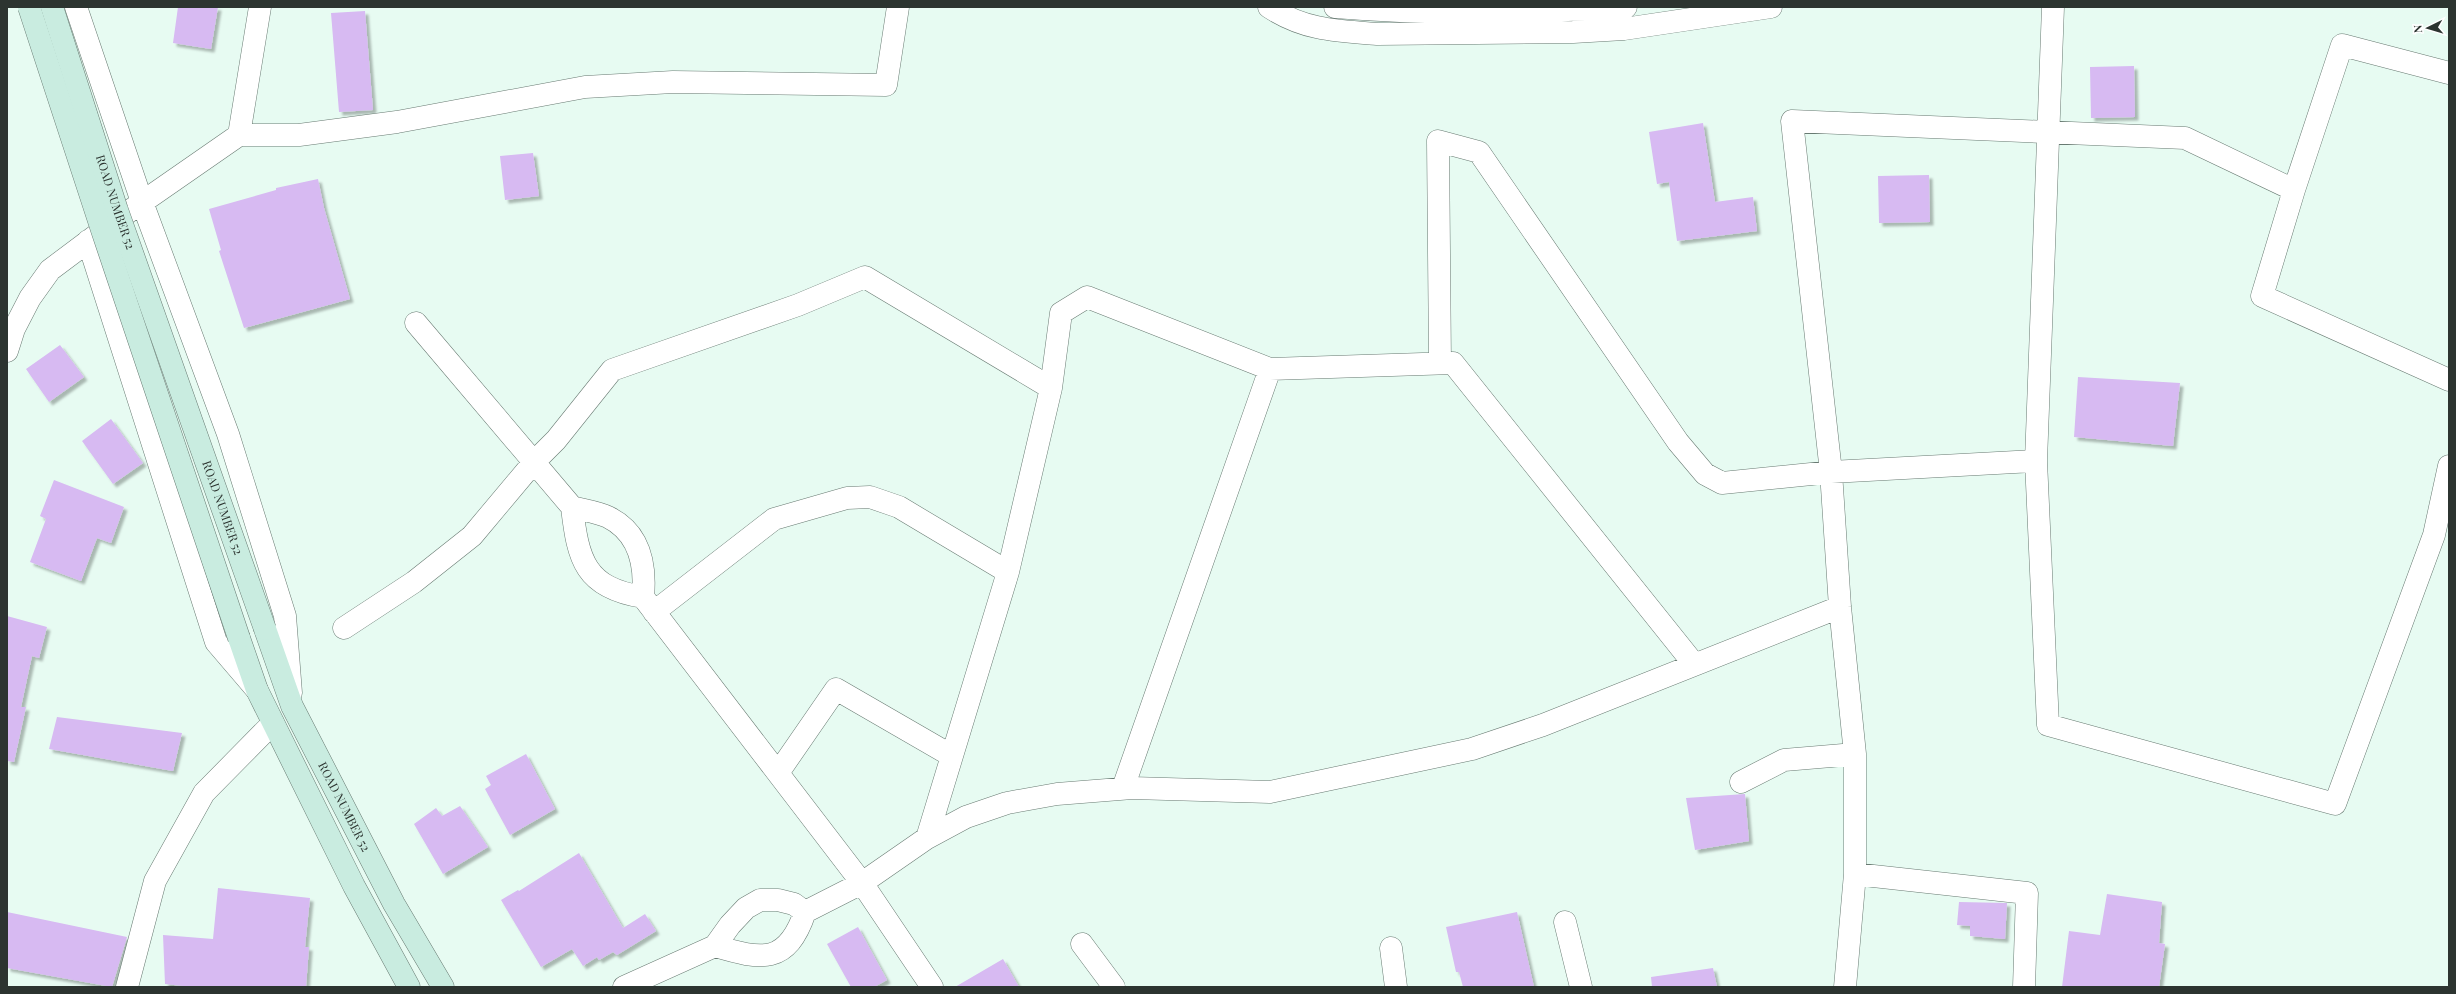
<svg xmlns="http://www.w3.org/2000/svg" width="2456" height="994" font-family="'Playfair Display',serif">
  <style>
    .building { fill: #d7baf2; filter: url(#shadow) }
    .lines { fill: none; stroke-linecap: round; stroke-linejoin: round }
    .minor-casing { stroke: #687a72; stroke-width: 23 }
    .tertiary-casing { stroke: #687a72; stroke-width: 23 }
    .secondary-casing { stroke: #687a72; stroke-width: 23 }
    .minor { stroke: #fff; stroke-width: 22 }
    .tertiary { stroke: #fff; stroke-width: 22 }
    .secondary { stroke: #c9ece0; stroke-width: 22 }
    .secondary-bridge-casing { stroke: #687a72; stroke-width: 23; stroke-linecap: butt }
    .secondary-bridge { stroke: #c9ece0; stroke-width: 22 }
    .labels { text-anchor: middle; stroke-width: 3; stroke-linejoin: round; paint-order: stroke }
    .street-label { font-size: 12px; fill: #2c3430; stroke: #fff }
  </style>
  <defs>
    <filter id="shadow"><feDropShadow dx="3.5" dy="3.5" stdDeviation="1" flood-color="#0004"/></filter>
  </defs>
  <rect width="100%" height="100%" fill="#e7fbf2"/>
  <path class="building" d="M178,7H218L211,49L173,43Z
    M365,11L373,110L339,112L331,13Z
    M2134,66L2135,117L2091,118L2090,67Z
    M1703,123L1715,202L1753,197L1757,231L1677,241L1669,182L1657,184L1649,132Z
    M533,153L539,196L505,200L500,156Z
    M1929,175L1930,222L1879,223L1878,176Z
    M318,179L324,208L350,299L244,328L219,251L221,250L209,209L276,190V188Z
    M60,345L84,377L49,402L26,369Z
    M2078,377L2180,383L2173,446L2074,437Z
    M111,419L143,463L113,484L82,441Z
    M54,480L124,507L111,543L97,538L81,581L30,562L46,519L40,516Z
    M7,616L47,627L39,658L32,656L21,707H26L14,762L7,761Z
    M57,717L182,733L173,771L49,749Z
    M526,754L555,809L510,835L485,789L491,785L486,776Z
    M1745,794L1749,841L1695,850L1686,798Z
    M460,806L488,847L443,874L414,824L436,808L442,816Z
    M579,853L623,928L645,914L656,931L617,955L613,952L599,960L597,957L583,966L572,949L541,967L501,900L518,890L519,891Z
    M218,888L310,898L305,947H309L306,987H193L165,984L163,935L213,939Z
    M2107,894L2162,902L2159,943L2165,944L2159,987H2062L2069,931L2100,935Z
    M1959,902L2007,903L2005,939L1970,936V926L1957,925Z
    M7,912L127,937L112,987L7,968Z
    M1517,912L1534,987H1463L1459,972H1456L1446,927Z
    M858,927L887,980L874,987H851L827,944Z
    M1003,959L1019,987H955Z
    M1713,968L1717,987H1652L1651,977Z"/>
  <g class="lines">
    <g class="minor-casing">
      <path id="minor" d="M76,7L142,202L228,434L285,616L291,693
        M2053,7L2036,461L2048,725L2335,804L2434,535L2449,466
        M239,135L260,7
        M2294,190L2262,296L2449,380
        M88,241L216,642L257,690
        M416,323L572,507C583,510 598,512 608,517C640,533 646,565 643,597L862,883L932,987
        M7,351L14,329L30,298L50,270L118,219L239,135H299L397,122L585,87L673,82L886,85L898,7
        M1440,363L1438,141L1479,152L1678,442L1705,474L1722,483L1831,472L2036,461
        M572,507C578,560 585,588 643,597
        M654,612L774,519L847,498L870,497L899,507L1008,572
        M344,628L414,582L472,536L534,462L556,440L612,370L798,305L865,277L1051,388
        M778,773L836,689L952,756
        M1741,782L1784,760L1855,754
        M1123,788L1270,369
        M927,838L1008,572L1051,388L1061,313L1087,297L1270,369L1453,363L1694,664
        M1855,874L2027,893L2024,987
        M1565,922L1581,987
        M1082,944L1114,987
        M715,946C762,960 787,965 805,912L862,883L927,838L966,817L1007,803L1057,794L1132,788L1270,792L1472,749L1543,725L1840,607
        M1391,948L1396,987
        M127,987L155,881L204,793L273,723
        M624,987L715,946L730,925L746,908L760,900H778L794,904L805,912
        M1845,987L1855,874V754L1840,607L1831,472L1792,121L2185,138L2294,190L2342,45L2449,73"/>
    </g>
    <g class="tertiary-casing">
      <path id="tertiary" d="M1269,7C1304,30 1336,31 1377,34L1573,32L1624,29L1771,7
        M1335,7C1431,15 1530,13 1626,7"/>
    </g>
    <g class="secondary-casing">
      <g id="secondary">
        <path id="s1" d="M265,629L292,706L394,904L443,987"/>
        <path d="M239,638L257,690L354,886L409,987"/>
      </g>
    </g>
    <use href="#minor" class="minor"/>
    <use href="#tertiary" class="tertiary"/>
    <use href="#secondary" class="secondary"/>
    <g class="secondary-bridge-casing">
      <g id="secondary-bridge">
        <path d="M29,7L102,230L239,638"/>
        <path id="s2" d="M52,7L117,210L265,629"/>
      </g>
    </g>
    <use href="#secondary-bridge" class="secondary-bridge"/>
  </g>
  <g class="labels">
    <g class="street-label">
      <text dy="4" stroke="none"><textPath href="#s2" startOffset="205">ROAD NUMBER 52</textPath></text>
      <text dy="4" stroke="none"><textPath href="#s2" startOffset="529">ROAD NUMBER 52</textPath></text>
      <text dy="4" stroke="none"><textPath href="#s1" startOffset="195">ROAD NUMBER 52</textPath></text>
    </g>
  </g>
  <rect width="2456" height="994" fill="none" stroke="#2c3430" stroke-width="16"/>
  <g transform="translate(2428 28) rotate(265)" stroke="#ffffff" stroke-width="3" paint-order="stroke">
  <path d="M0-3L7 15L0 10L-7 15Z" fill="#2c3430"/>
  <text y="-6" font-size="11" font-weight="bold" text-anchor="middle" fill="#2c3430">N</text>
  </g>
</svg>
